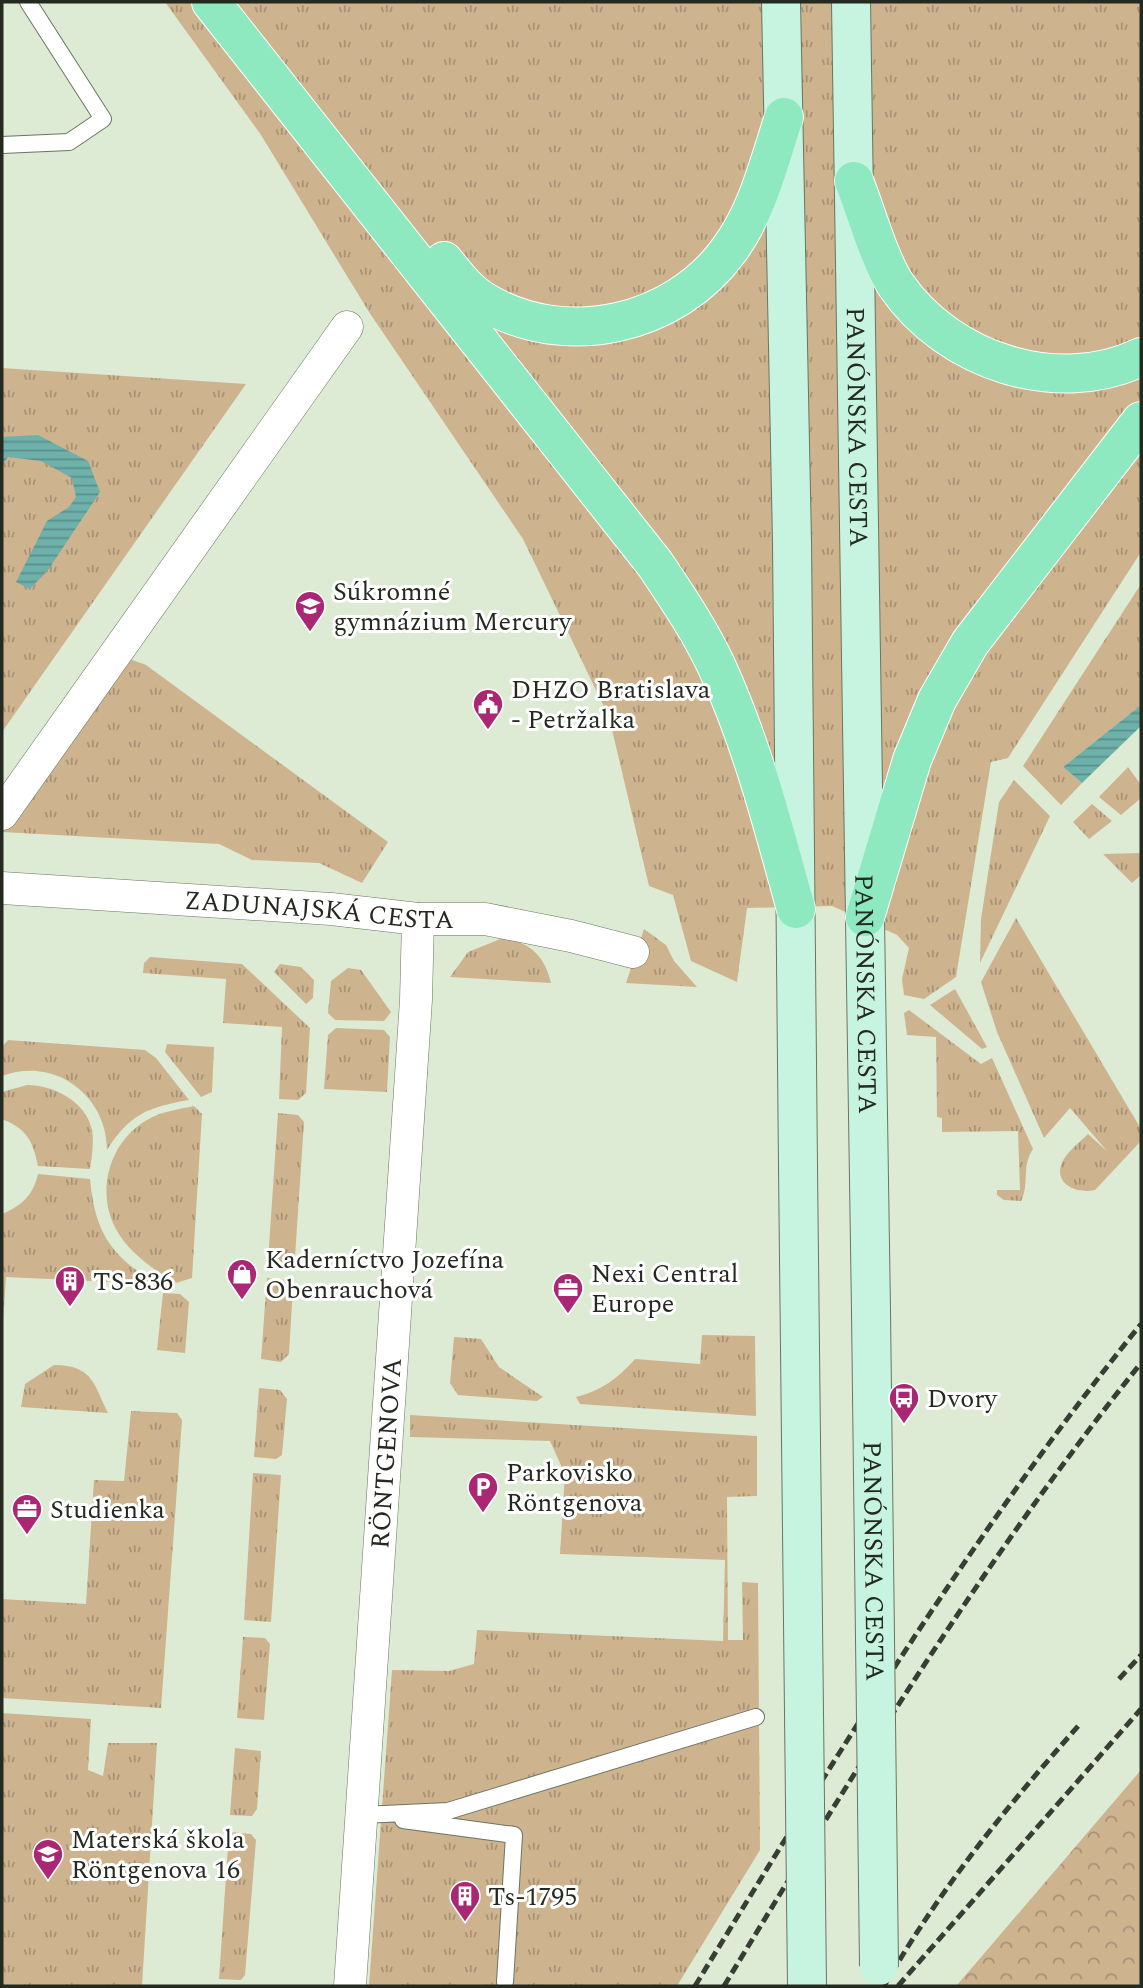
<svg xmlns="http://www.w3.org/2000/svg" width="1143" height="1988" font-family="Spectral,serif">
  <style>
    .grass { fill: url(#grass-tufts) }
    .park { fill: url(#park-crowns) }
    .water { fill: url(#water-rules) }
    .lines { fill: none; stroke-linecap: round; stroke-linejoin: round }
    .service-casing { stroke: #6a7561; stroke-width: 18 }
    .minor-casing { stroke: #6a7561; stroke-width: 33 }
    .secondary-casing { stroke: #6a7561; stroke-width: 40 }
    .primary-casing { stroke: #fff; stroke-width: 40 }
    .service { stroke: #fff; stroke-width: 16 }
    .minor { stroke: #fff; stroke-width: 32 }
    .secondary { stroke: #c7f4e0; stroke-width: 38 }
    .primary { stroke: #8ee9c1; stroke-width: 38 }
    .rail { stroke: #383e33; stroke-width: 5; stroke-dasharray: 10 5; stroke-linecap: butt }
    .secondary-bridge-casing { stroke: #6a7561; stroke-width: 40; stroke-linecap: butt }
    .secondary-bridge { stroke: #c7f4e0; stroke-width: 38 }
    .labels { text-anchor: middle; stroke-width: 6; stroke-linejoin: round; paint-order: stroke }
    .street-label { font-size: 26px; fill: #252a21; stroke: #fff }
    .poi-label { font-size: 26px; fill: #252a21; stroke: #fff; text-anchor: start }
  </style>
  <defs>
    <pattern id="grass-tufts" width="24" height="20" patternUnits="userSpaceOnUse" patternTransform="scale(1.75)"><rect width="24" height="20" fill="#ceb38f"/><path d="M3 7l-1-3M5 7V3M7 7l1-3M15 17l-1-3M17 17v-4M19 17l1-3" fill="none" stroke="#a79274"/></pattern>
    <pattern id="park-crowns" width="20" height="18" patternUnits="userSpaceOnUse" patternTransform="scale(1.75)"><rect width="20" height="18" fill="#ceb38f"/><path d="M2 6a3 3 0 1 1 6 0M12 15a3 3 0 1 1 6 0" fill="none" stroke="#a79274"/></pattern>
    <pattern id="water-rules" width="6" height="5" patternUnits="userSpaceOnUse" patternTransform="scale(1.75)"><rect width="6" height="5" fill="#6eb0aa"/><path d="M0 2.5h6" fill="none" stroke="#5a8f8a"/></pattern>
  </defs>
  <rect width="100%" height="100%" fill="#deebd4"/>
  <path class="grass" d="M165,2H1141V552L1008,758L991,762L956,977L924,999L904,995L902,979L909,948L897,935L832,906L747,908L737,982L691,961L673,895L649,886L609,717L523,539L369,312L261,135Z
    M2,368L246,384L2,732Z
    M1141,584V705L1063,767L1082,783L1061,805L1023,766Z
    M127,658L146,665L388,842L362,883L319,863L252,860L219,844L2,832Z
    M1128,767L1141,785V798L1121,815L1099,797Z
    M1014,780L1050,816L980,963L981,919L999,802Z
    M1092,804L1112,821L1089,839L1073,822Z
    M1141,853V875L1132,883L1103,854Z
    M1016,918L1141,1129V1141L1095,1190C1079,1194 1055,1186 1061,1165C1065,1153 1080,1142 1088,1134L1107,1151L1070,1108L1044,1138L997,1032L981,982Z
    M644,929L666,945L674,961L697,987L626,983Z
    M503,938C530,942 545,956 551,983L450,977L468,952Z
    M150,957L242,964L310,1028L306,1093L298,1100L279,1099L282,1027L223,1023L226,979L143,973L144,963Z
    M280,964L301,967L314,980L313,998L306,1004L274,972Z
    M348,968L361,970L391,1012L384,1021L335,1020L328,1013L331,981Z
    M955,989L987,1047L982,1049L930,1005Z
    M909,1010L981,1064L992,1058L1033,1149C1021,1166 1030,1184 1021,1201L1004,1200L997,1195V1190H1020L1018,1131L942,1132V1118L937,1117L936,1037L907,1035L904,1013Z
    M336,1028L384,1030L390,1037L387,1092L324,1089L328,1035Z
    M8,1040L145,1050L156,1058L189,1100C148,1107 130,1114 107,1150C107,1095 54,1056 2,1076V1047Z
    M167,1044L214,1047L212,1092L201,1097L165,1052Z
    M27,1085C53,1085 86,1101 92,1130C94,1142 92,1157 90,1169L38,1166C33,1141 27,1129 2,1119V1092Z
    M194,1106L202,1114L192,1278L176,1283C155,1271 127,1251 116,1229C95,1191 110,1141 147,1120C160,1112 179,1109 194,1106Z
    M278,1113L298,1115L304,1122L295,1257L289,1263L268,1261Z
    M38,1174L90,1179C95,1233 111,1256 157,1284L6,1277L2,1336V1214C21,1206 33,1196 38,1174Z
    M267,1278L287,1280L293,1287L289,1354L281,1362L261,1359Z
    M163,1293L180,1294L189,1302L185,1353L157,1350Z
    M702,1335L755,1336L756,1416L580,1404L576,1397C601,1391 617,1379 635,1359L700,1364Z
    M454,1337L481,1339L499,1367L543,1397L537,1401L458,1395L450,1383Z
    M54,1365C93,1365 94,1385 108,1413L21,1407L25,1384Z
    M259,1388L280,1390L287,1399L282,1455L276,1459L254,1457Z
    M131,1411L177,1413L182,1420L161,1708L2,1698V1599L86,1604L94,1480L124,1481Z
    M410,1415L757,1436V1496L727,1497L728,1640H743L742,1582L758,1583L760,1850L677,1986H369L392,1670L449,1671L474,1664L477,1630L723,1641L725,1560L560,1554L565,1474L550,1441L410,1437Z
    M253,1473L281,1475L271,1622L244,1620Z
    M243,1637L265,1638L270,1644L264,1720L237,1718Z
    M2,1713L91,1719L88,1770L103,1776L108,1743H157L142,1986H2Z
    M235,1748L261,1751L257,1809L252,1816L230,1815Z
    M229,1832L251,1834L256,1840L245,1975L241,1980L219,1979Z"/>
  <path class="park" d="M1141,1770V1986H956L970,1970Z"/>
  <path class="water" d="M38,435L88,461L100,492L48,570L30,589L16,582L47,521L69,507L76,497L72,478L41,461L8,457L2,465V437Z
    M1141,705V726L1082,783L1063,767Z"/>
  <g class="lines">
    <g class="service-casing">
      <path id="service" d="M2,145L69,142L103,119L28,2
        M362,1815L448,1811L756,1717
        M403,1820L514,1835L505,1982"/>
    </g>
    <g class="minor-casing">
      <g id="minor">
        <path d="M2,814L347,327"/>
        <path id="s1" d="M2,888L331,909L418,919H485L571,936L633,952"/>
        <path id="s2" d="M350,1986L416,1000L418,919"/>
      </g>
    </g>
    <g class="secondary-casing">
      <g id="secondary">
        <path d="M781,2L792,542L798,1167"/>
        <path id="s3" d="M851,2L871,1311"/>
      </g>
    </g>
    <g class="primary-casing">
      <path id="primary" d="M211,2L655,564C677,597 699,629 716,665C752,743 773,826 796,909
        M854,181C866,211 879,259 896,285C948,361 1057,397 1141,357
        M444,261C456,276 468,292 485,302C566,350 675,325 729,250C758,211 769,162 784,117
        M865,917L912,760L937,700L970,643L1141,421"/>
    </g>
    <use href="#service" class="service"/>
    <use href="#minor" class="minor"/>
    <use href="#secondary" class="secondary"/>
    <use href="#primary" class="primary"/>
    <path class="rail" d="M1119,1679L1141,1655
      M695,1986C834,1759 973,1532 1141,1324
      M724,1986C854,1772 984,1559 1141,1363
      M884,1986C943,1885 1003,1811 1080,1724
      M898,1986L1141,1709"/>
    <g class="secondary-bridge-casing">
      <g id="secondary-bridge">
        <path d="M798,1167L807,1986"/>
        <path id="s4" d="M871,1311L879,1966"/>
      </g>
    </g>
    <use href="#secondary-bridge" class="secondary-bridge"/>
  </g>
  <defs>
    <g id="school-pin" transform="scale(1.575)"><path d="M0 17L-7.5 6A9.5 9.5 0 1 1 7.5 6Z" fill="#aa2773" stroke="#fff"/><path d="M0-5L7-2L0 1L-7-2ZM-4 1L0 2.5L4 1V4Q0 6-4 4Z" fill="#fff"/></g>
    <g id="civic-pin" transform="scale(1.575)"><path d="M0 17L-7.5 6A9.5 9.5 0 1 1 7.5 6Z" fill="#aa2773" stroke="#fff"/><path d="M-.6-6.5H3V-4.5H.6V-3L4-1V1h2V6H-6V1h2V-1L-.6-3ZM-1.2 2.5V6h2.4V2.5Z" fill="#fff"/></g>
    <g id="shop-pin" transform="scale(1.575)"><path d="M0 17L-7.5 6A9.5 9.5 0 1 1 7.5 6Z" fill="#aa2773" stroke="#fff"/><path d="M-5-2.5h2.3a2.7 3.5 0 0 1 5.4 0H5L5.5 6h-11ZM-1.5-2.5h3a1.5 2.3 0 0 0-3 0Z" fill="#fff"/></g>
    <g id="building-pin" transform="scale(1.575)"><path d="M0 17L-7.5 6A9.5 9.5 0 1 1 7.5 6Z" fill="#aa2773" stroke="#fff"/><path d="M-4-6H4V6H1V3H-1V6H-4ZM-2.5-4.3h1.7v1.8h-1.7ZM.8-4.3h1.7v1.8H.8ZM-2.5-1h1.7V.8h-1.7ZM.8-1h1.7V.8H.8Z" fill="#fff"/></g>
    <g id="office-pin" transform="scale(1.575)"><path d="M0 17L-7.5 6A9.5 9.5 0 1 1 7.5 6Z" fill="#aa2773" stroke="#fff"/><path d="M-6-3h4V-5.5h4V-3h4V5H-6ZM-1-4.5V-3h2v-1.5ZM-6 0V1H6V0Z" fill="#fff"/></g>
    <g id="bus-pin" transform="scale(1.575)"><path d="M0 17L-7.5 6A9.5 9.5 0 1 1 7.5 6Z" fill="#aa2773" stroke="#fff"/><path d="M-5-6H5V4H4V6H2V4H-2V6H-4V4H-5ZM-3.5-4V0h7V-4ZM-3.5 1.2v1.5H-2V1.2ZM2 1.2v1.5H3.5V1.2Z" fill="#fff"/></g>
    <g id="parking-pin" transform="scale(1.575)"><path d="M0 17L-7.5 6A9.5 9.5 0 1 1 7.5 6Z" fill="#aa2773" stroke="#fff"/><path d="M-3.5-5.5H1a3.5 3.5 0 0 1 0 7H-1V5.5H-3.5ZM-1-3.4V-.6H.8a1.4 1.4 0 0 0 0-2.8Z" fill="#fff"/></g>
  </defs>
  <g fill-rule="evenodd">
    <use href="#school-pin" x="310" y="606"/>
    <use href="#civic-pin" x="488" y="704"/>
    <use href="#shop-pin" x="242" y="1274"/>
    <use href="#building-pin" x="70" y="1281"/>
    <use href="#office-pin" x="568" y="1288"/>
    <use href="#bus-pin" x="904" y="1398"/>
    <use href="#parking-pin" x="483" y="1487"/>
    <use href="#office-pin" x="27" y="1509"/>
    <use href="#school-pin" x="48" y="1854"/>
    <use href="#building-pin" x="465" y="1896"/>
  </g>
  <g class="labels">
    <g class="street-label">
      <text dy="9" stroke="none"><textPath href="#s3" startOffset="425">PANÓNSKA CESTA</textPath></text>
      <text dy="9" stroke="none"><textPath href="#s1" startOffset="318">ZADUNAJSKÁ CESTA</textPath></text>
      <text dy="9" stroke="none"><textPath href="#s3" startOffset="992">PANÓNSKA CESTA</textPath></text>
      <text dy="9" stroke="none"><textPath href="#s2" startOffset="534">RÖNTGENOVA</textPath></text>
      <text dy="9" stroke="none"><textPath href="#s4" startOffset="250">PANÓNSKA CESTA</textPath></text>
    </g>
    <g class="poi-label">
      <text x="333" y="600">Súkromné<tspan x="333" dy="30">gymnázium Mercury</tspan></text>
      <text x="511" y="698">DHZO Bratislava<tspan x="511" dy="30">- Petržalka</tspan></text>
      <text x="265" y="1268">Kaderníctvo Jozefína<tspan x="265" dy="30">Obenrauchová</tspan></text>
      <text x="591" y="1282">Nexi Central<tspan x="591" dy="30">Europe</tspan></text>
      <text x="93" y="1290">TS-836</text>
      <text x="927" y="1407">Dvory</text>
      <text x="506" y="1481">Parkovisko<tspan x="506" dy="30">Röntgenova</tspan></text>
      <text x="50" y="1518">Studienka</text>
      <text x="71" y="1848">Materská škola<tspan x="71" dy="30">Röntgenova 16</tspan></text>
      <text x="488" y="1905">Ts-1795</text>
    </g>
  </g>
  <rect width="1143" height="1988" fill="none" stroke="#252a21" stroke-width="7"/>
</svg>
